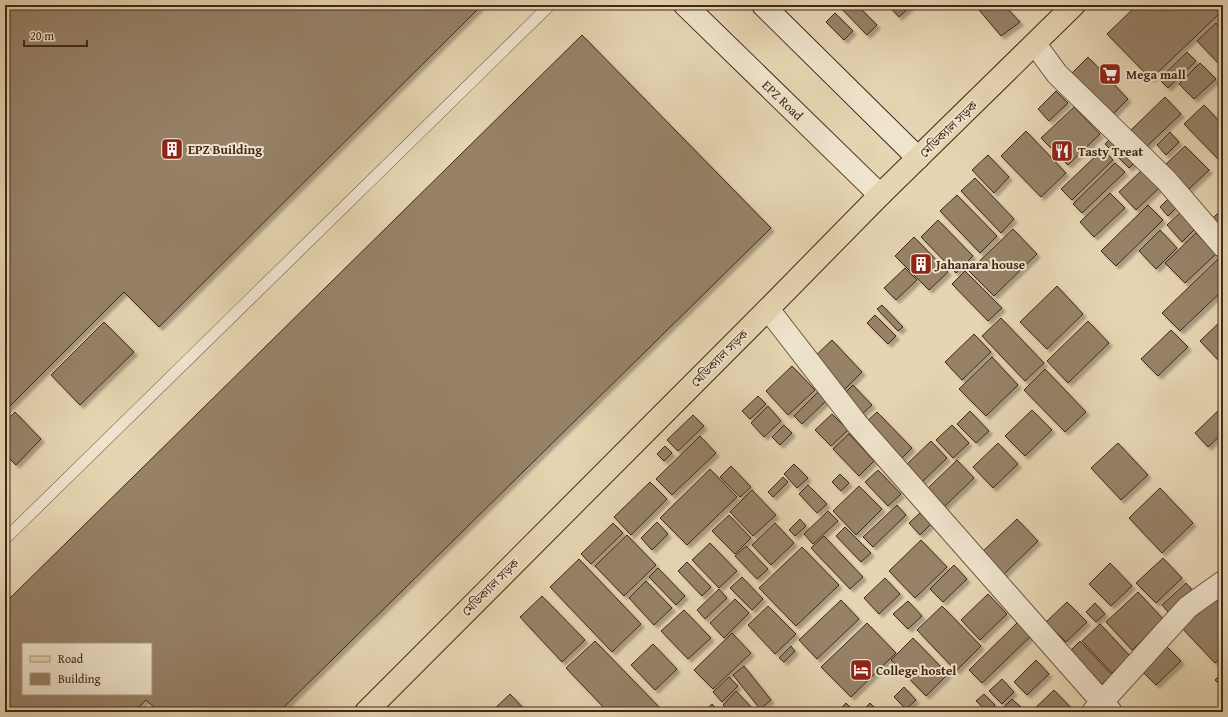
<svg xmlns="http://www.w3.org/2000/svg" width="1228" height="717" font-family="'Gentium Book Plus','Noto Serif Bengali',serif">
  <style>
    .building { fill: #978268; stroke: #412817; fill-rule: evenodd; filter: url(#shadow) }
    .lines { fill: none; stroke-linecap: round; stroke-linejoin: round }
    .lane-casing { stroke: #6a533e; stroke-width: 12 }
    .street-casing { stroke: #6a533e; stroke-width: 24 }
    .secondary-casing { stroke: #412817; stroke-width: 24 }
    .primary-casing { stroke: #412817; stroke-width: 24 }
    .lane { stroke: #efe4cd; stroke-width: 11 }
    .street { stroke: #efe4cd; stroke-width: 22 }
    .secondary { stroke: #efe4cd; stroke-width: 22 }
    .primary { stroke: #e6d5b2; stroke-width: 22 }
    .labels { text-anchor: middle; stroke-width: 4; stroke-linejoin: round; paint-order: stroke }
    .poi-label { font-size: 13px; font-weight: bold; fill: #412817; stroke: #efe4cd; text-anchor: start }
    .street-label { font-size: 13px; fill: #412817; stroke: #efe4cd }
  </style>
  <defs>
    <filter id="shadow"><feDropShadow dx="3.5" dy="3.5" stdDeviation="1" flood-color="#0004"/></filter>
  </defs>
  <rect width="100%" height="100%" fill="#e6d5b2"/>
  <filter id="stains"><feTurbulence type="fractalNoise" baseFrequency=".005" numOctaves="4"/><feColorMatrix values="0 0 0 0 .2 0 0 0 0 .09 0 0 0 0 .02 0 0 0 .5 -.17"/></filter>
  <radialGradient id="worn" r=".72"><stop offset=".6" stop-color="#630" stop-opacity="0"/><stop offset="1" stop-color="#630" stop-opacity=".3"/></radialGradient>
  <path class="building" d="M5,5H482L159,327L124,292L5,411Z
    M838,5H857L877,25L867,35Z
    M888,5H912L899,17Z
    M975,5H1004L1020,22L1001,36Z
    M1137,5H1212L1220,13L1151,79L1107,34Z
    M835,13L853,31L844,40L826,22Z
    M1216,23L1223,31V68L1197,41Z
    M582,35L771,228L279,712H159L146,700L134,712H5V603ZM23,644H151V694H23Z
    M1187,52L1196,61L1168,88L1159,79Z
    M1088,57L1128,99L1109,118L1069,76Z
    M1200,63L1216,79L1194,99L1179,84Z
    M1056,91L1068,103L1049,121L1038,109Z
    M1165,97L1181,114L1145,148L1129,132Z
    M1204,105L1223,125V158L1220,161L1184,124Z
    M1074,107L1100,134L1068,165L1041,138Z
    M1026,131L1066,173L1041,197L1001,156Z
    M1170,132L1179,142L1166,155L1157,145Z
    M1113,136L1137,160L1129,168L1105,144Z
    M1185,146L1209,170L1189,189L1165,165Z
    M1103,149L1113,160L1072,200L1061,189Z
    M988,155L1009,177L994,193L972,170Z
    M1115,163L1125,172L1082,213L1073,204Z
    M1144,168L1161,186L1136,210L1119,192Z
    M975,178L1014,219L1001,233L961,191Z
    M1110,193L1125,208L1094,237L1080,222Z
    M957,195L997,236L980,253L940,211Z
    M1171,196L1179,205L1168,216L1160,207Z
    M1148,205L1163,220L1116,266L1101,251Z
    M1223,208V242L1206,225Z
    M1183,210L1198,226L1182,242L1167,225Z
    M938,220L973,256L956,273L921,237Z
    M1013,229L1037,254L994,296L969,271Z
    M1160,230L1177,248L1156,269L1139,251Z
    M1196,233L1216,254L1185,283L1165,263Z
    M914,237L948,272L929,290L895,256Z
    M1219,258L1223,262V290L1180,331L1162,313Z
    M905,268L917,280L896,300L884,288Z
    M965,271L1002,308L988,321L952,284Z
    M1057,286L1083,314L1047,349L1020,322Z
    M882,305L903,327L898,331L877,309Z
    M875,315L896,336L888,344L867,323Z
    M1001,318L1044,363L1025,381L982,336Z
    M1223,319V365L1200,341Z
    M1088,321L1109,343L1068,383L1047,361Z
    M104,322L134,352L80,405L51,375Z
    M1171,330L1188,347L1158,376L1141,359Z
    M974,334L991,352L962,380L945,362Z
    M832,340L862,372L843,391L812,359Z
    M992,357L1018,385L986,416L959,389Z
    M792,366L815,390L788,415L766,391Z
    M1045,369L1086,412L1065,432L1024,390Z
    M853,385L872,405L861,415L842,396Z
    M819,391L827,400L802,424L794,416Z
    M758,396L766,404L750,419L742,411Z
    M768,406L781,421L764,437L751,423Z
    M1223,406V433L1208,447L1195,433Z
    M1032,410L1052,430L1025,456L1005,436Z
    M970,411L989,431L976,443L957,424Z
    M15,412L41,439L16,465L5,454V422Z
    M877,412L912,448L901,459L866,422Z
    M832,414L848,430L831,446L815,430Z
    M693,415L704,426L678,451L667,440Z
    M784,425L792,433L780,445L772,437Z
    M952,425L969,443L953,458L936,440Z
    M849,434L874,461L859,476L833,449Z
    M700,436L716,453L672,495L656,479Z
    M931,441L947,458L922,482L906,465Z
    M998,443L1018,464L993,488L973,467Z
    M1118,443L1148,475L1121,500L1091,468Z
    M665,446L672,453L664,461L657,454Z
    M957,460L974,478L944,507L927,489Z
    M794,464L808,478L797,488L784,474Z
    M731,466L751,487L740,497L720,477Z
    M710,469L737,497L687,545L660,518Z
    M878,470L901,494L888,506L865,482Z
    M840,474L849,483L841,491L832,482Z
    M783,477L788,482L773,497L768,492Z
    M650,482L667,499L631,535L614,517Z
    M808,485L827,504L817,513L799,494Z
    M859,486L882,509L856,535L833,511Z
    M1160,488L1193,523L1162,553L1129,518Z
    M752,490L776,515L753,536L730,512Z
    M897,505L906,515L873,547L863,537Z
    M828,511L838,521L813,544L804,534Z
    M920,513L931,524L920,535L909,523Z
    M729,515L751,538L735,554L712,531Z
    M800,519L806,526L795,536L789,530Z
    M1017,519L1038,541L1003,575L981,553Z
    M657,522L668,534L652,550L641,538Z
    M613,523L623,533L591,564L581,554Z
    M775,523L794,543L771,565L752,545Z
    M845,527L871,553L861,562L836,536Z
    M627,535L656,565L624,596L595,566Z
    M824,536L863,577L850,589L811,548Z
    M921,540L947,567L915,598L889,571Z
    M710,543L737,571L719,588L692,560Z
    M746,546L768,569L757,579L735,556Z
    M802,547L839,585L796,626L759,588Z
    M1163,558L1182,578L1156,603L1136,583Z
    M579,559L641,624L612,652L550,587Z
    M687,562L711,587L702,596L678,571Z
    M1110,563L1132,586L1111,606L1089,584Z
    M954,565L967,579L943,602L930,589Z
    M658,568L685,596L676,605L649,577Z
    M742,577L763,599L752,610L730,588Z
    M885,578L900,594L879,614L864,598Z
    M646,581L672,608L654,625L629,598Z
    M1186,583L1194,592L1170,614L1162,605Z
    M719,589L727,598L705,619L697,610Z
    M1218,591L1223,596V655L1215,663L1181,627Z
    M1138,592L1164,620L1132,650L1106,622Z
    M988,594L1007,614L980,640L961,620Z
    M542,596L585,640L562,662L520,617Z
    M735,599L749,613L724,638L710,623Z
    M841,600L859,619L817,659L799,640Z
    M908,601L922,616L908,629L893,614Z
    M1067,602L1087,622L1066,642L1046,622Z
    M1095,603L1105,614L1096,622L1086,612Z
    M768,606L796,634L775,654L748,625Z
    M942,606L981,646L956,671L917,630Z
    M684,610L711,638L688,659L661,631Z
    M1018,622L1031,636L982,683L969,670Z
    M867,623L896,653L851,697L821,667Z
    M1100,624L1130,656L1112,673L1082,641Z
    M732,633L751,653L713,689L694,670Z
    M913,638L948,674L926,696L891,660Z
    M595,641L664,712H608L566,668Z
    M1080,641L1112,675L1100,686L1069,652Z
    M653,644L677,669L655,690L631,665Z
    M1165,645L1181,661L1156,685L1140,669Z
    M791,646L795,651L784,662L779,658Z
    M1036,660L1049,674L1027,695L1014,682Z
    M744,666L771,700L760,709L733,675Z
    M1223,672V688L1215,680Z
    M729,677L738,686L722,702L713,692Z
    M1002,679L1014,692L1002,704L989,691Z
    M904,687L916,700L906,709L894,697Z
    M1054,690L1075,712H1031Z
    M736,691L756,712H730L723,705Z
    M510,694L527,712H491Z
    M984,694L995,705L988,712L976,701Z
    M1012,699L1023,709L1020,712H999Z
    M846,703L855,712H837Z
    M870,703L879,712H861Z
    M712,704L719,712H703Z"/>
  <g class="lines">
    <g class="lane-casing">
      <path id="lane" d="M5,539L550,5"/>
    </g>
    <g class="street-casing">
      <path id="street" d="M1035,44L1057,74L1166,180L1223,246
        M768,309L857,424L1111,712
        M1093,712L1188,607L1223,582"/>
    </g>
    <g class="secondary-casing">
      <path id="secondary" d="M685,5L880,195
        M763,5L918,158"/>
    </g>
    <g class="primary-casing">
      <path id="primary" d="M366,712L768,309L880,195L1074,5"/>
    </g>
    <use href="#lane" class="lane"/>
    <use href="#street" class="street"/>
    <use href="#secondary" class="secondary"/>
    <use href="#primary" class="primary"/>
  </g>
  <defs>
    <g id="supermarket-square" transform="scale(1.15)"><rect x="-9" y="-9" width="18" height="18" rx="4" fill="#8f2418" stroke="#efe4cd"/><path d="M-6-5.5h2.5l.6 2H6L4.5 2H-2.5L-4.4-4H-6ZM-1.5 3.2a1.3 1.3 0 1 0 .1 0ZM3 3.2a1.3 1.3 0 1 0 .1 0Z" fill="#fff"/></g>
    <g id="building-square" transform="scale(1.15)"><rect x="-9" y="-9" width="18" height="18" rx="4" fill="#8f2418" stroke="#efe4cd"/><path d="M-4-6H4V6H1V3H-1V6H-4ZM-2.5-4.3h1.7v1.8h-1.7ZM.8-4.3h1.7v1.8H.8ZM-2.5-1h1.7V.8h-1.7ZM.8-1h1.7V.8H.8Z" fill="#fff"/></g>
    <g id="restaurant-square" transform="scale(1.15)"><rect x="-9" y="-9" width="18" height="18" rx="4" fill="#8f2418" stroke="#efe4cd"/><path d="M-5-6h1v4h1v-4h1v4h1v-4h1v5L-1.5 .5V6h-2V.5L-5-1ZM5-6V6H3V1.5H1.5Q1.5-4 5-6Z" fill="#fff"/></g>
    <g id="hotel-square" transform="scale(1.15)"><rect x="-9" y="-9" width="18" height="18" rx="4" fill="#8f2418" stroke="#efe4cd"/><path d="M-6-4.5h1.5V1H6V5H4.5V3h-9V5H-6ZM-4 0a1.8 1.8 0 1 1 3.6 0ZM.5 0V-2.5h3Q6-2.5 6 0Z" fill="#fff"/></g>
  </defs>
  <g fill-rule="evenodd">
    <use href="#supermarket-square" x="1110" y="74"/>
    <use href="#building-square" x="172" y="149"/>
    <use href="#restaurant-square" x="1062" y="151"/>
    <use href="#building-square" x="921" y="264"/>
    <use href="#hotel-square" x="861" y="670"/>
  </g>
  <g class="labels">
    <g class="poi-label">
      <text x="1126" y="79">Mega mall</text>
      <text x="188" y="154">EPZ Building</text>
      <text x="1078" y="156">Tasty Treat</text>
      <text x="936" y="269">Jahanara house</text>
      <text x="876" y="675">College hostel</text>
    </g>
    <g class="street-label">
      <text transform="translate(783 100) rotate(44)" y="5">EPZ Road</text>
      <text transform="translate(948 129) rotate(-44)" y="5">মেডিক্যাল সড়ক</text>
      <text transform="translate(719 358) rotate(-45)" y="5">মেডিক্যাল সড়ক</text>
      <text transform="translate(490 587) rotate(-45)" y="5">মেডিক্যাল সড়ক</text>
    </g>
  </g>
  <rect width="1228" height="717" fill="none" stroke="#e6d5b2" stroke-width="20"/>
  <rect x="6" y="6" width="1216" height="705" fill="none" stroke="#412817" stroke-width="2"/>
  <rect x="10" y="10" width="1208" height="697" fill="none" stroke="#412817"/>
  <rect x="22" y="643" width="130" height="52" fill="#efe4cd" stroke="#a99984"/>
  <rect x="30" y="656" width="20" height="6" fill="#e6d5b2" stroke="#a99984"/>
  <text x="58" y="663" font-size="12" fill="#412817">Road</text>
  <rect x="30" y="673" width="20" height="12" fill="#978268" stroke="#a99984"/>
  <text x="58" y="683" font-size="12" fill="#412817">Building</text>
  <path d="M24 40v6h63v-6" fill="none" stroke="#412817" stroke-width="2"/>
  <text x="30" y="40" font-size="12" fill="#412817" stroke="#efe4cd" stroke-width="3" paint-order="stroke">20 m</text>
  <rect width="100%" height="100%" filter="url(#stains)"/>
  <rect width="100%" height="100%" fill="url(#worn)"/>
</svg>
